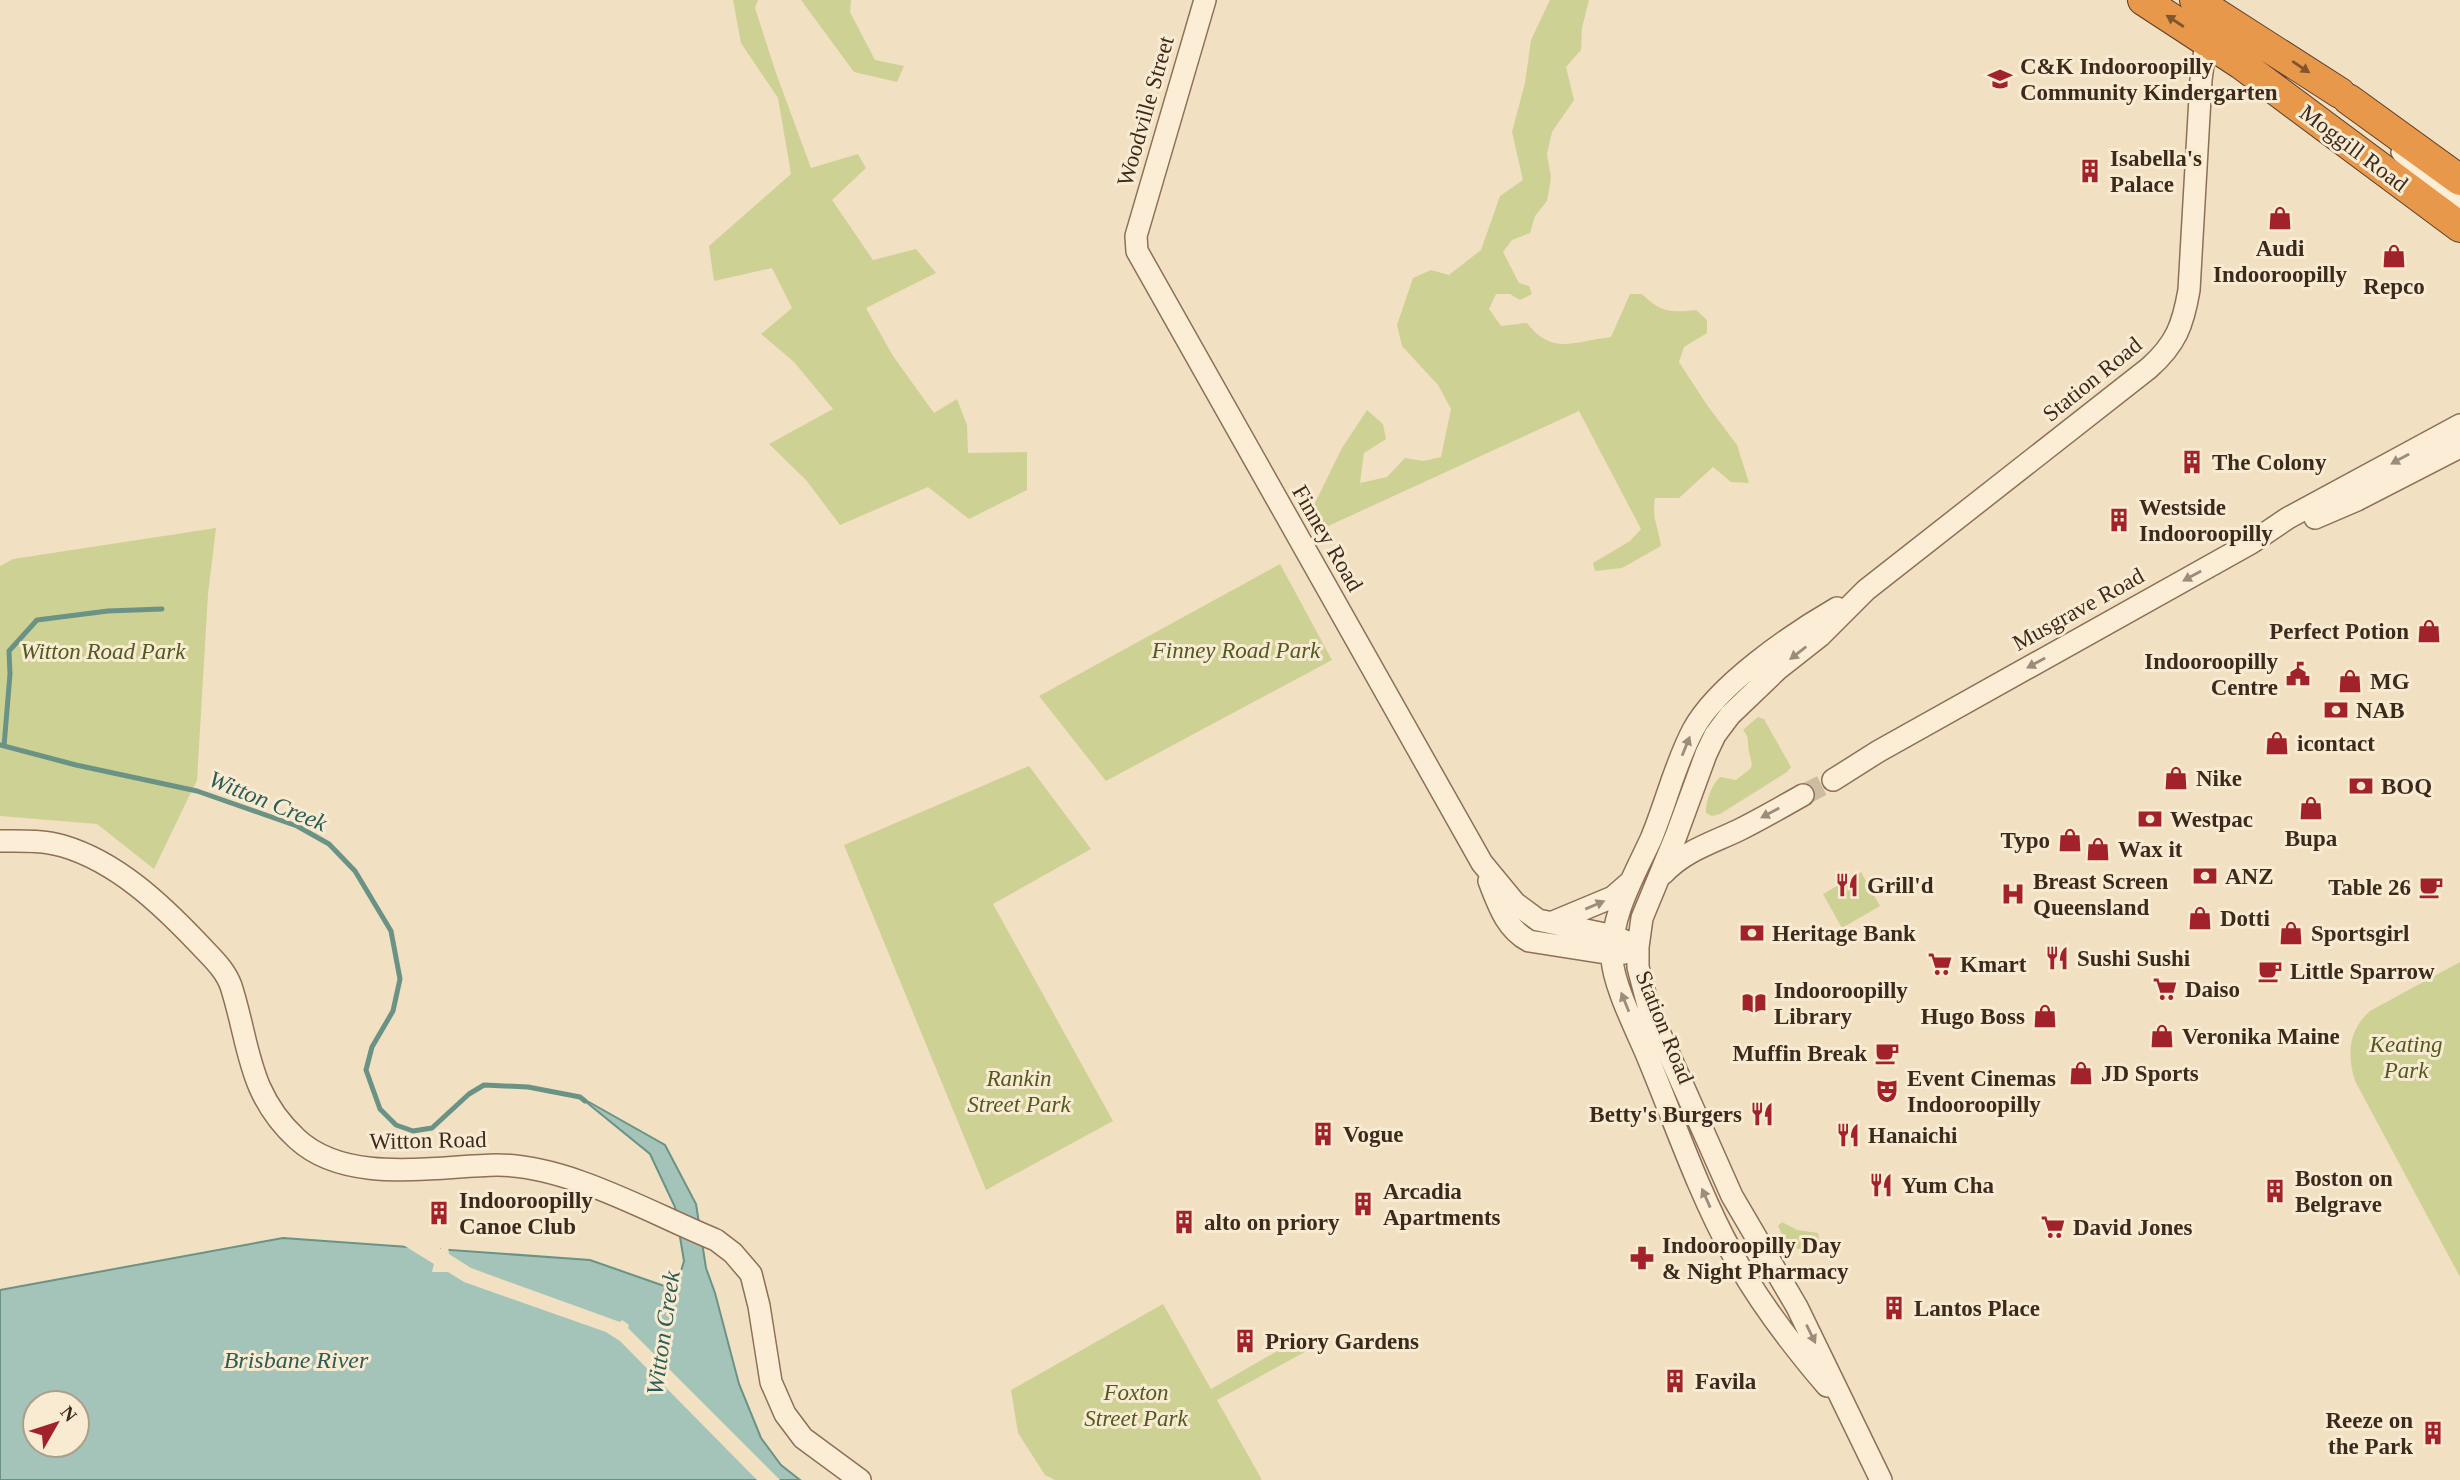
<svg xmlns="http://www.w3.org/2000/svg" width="2460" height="1480" font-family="Georgia,serif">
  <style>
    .green { fill: #ced194 }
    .water { fill: #a5c4b9; stroke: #6a9386; stroke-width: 2; fill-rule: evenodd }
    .pier { fill: #f2e0c2 }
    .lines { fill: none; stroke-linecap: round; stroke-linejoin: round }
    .stream { stroke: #6a9386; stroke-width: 5 }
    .minor-tunnel { stroke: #cebca1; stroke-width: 21; stroke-dasharray: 21 10; stroke-linecap: butt }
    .minor-casing { stroke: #8d7057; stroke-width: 24 }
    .highway-casing { stroke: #5b3e2c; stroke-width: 32 }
    .minor { stroke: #fceed6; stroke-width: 21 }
    .highway { stroke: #e8984b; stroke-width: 30 }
    .oneway { fill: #81562f }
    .oneway2 { fill: #9c8c7a }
    .labels { text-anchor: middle; stroke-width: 6; stroke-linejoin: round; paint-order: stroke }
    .poi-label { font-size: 23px; font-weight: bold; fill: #3c2a1d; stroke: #f8ebd2; text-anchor: start }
    .street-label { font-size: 23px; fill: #3c2a1d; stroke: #f8ebd2 }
    .park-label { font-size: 23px; font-style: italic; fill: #505a21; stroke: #f8ebd2 }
    .water-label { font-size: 24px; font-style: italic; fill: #2b5d56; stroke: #f8ebd2 }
  </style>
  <rect width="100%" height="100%" fill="#f2e0c2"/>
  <path class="green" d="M733,0H758L755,8L776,73L811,168L858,154L866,168L832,200L873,260L916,249L936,273L866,308L893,356L934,413L957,399L967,425L968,453L1027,452V490L969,519L928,487L840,525L806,480L769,444L833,409L794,362L761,334L792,308L772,268L714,281L709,246L791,174L778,98L741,43Z
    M801,0H851L850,12L875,60L904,66L897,82L854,72Z
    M1550,0H1589L1582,28L1581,50L1566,67L1574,100L1552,132L1547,154L1551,178L1547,201L1535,216L1530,233L1512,240L1503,252L1519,283L1529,286L1532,294L1520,300L1510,294H1496L1489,309L1501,326L1527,323C1552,356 1575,341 1611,337L1630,294H1642C1660,312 1670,313 1696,310L1707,320V333L1684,347L1679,362L1707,405L1737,445L1749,483L1731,482L1713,467L1679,498H1655C1652,521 1658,525 1661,546L1622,568L1595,571L1593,563L1630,541L1641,529L1579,411L1326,527L1313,507L1342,448L1367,410L1383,424L1386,439L1364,453L1360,483L1387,477L1405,458L1423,461L1441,457L1451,409L1438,385L1402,346L1397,325L1413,278L1431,270L1449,275L1481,250L1500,196L1523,180L1512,132L1525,83L1531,40Z
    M216,528L208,594L197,780L154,869L97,824L0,816V566L13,559Z
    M1280,564L1332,660L1106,781L1039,696Z
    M1758,717L1764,719L1791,767L1787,772L1720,814L1712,816L1706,813C1705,802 1712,784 1720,777L1736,780L1751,768C1753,761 1750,759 1749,752C1747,742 1750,738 1743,730Z
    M1029,766L1091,849L993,904L1113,1121L986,1190L844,845Z
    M1861,872L1880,906L1842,928L1823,894Z
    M2460,962V1277L2355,1081C2347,1054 2348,1031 2370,1011Z
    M1782,1222L1797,1230L1818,1233L1821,1250C1794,1249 1790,1252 1778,1226Z
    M1163,1304L1211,1389L1307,1334L1314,1347L1217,1400L1262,1480H1055L1045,1475L1018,1433L1011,1390Z"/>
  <path class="water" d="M580,1097L665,1145L696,1204L706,1268L715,1293L739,1384L761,1438L781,1465L800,1480H0V1290L283,1238L590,1260L670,1288L678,1281L684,1261L675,1207L650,1154ZM35,1403H77V1445H35Z"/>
  <path class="pier" d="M400,1243L434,1245L441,1249V1246H448L449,1254L471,1268L620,1322L622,1320L629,1325L628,1328L780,1480H757L620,1341L606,1332L464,1282L448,1272H432L434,1264Z"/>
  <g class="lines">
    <path class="stream" d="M0,745L76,765L197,791L297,826L329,844L355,871L391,931L400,979L393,1011L372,1047L366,1070L380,1109L396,1125L413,1131L432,1128L469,1094L484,1085L528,1087L580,1097L585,1101
      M4,746L10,674L9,651L37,620L108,611L162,609"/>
    <path class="minor-tunnel" d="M1803,795L1833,780"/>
    <g class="minor-casing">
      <path id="minor" d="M1205,0L1136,236L1137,251L1482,863L1515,903L1538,920L1614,936L1638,947
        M2402,152L2460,204
        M2315,518L2357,500L2460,447
        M1833,780L1879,751L2251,543L2288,518L2460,425
        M0,841C21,841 43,840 63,846C117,862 161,904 199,944C211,957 225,969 231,986C250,1045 247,1093 297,1139C347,1185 434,1166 497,1165C568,1165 650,1213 716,1240L733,1253L751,1274L759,1306L771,1382L785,1414L803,1438L860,1480
        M1663,874C1684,851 1712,843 1739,830C1761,819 1782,807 1803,795
        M1489,881C1498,904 1506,929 1529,941L1612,954L1625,953
        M1553,922L1613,897L1629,883
        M1827,1386C1791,1344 1758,1301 1732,1253C1698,1191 1675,1123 1648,1058C1637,1031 1614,987 1612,959C1610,916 1634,876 1651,839C1666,803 1675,764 1693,730C1717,685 1792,634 1837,608
        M1881,1480L1797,1307L1732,1196L1649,1009L1638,967V947L1642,918L1676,836L1706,754L1715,735L1730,715L1778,669L1820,636L1866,590L2149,368C2176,344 2183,325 2189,290L2201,80L2206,41L2212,33"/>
    </g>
    <g class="highway-casing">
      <path id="highway" d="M2143,0L2241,64L2460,227
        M2195,0L2340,93
        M2348,99L2460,180"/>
    </g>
    <use href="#minor" class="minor"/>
    <use href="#highway" class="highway"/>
  </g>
  <defs><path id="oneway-solid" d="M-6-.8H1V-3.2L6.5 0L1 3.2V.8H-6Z" transform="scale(1.75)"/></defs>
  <g class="oneway">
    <use href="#oneway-solid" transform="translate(2175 21) rotate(-147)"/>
    <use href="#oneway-solid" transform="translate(2301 67) rotate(34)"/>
  </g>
  <g class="oneway2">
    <use href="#oneway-solid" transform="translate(2400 459) rotate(151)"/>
    <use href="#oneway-solid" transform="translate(2192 576) rotate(151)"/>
    <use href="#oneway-solid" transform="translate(1798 653) rotate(142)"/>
    <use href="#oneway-solid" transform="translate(2036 663) rotate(151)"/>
    <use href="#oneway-solid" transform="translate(1686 746) rotate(-68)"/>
    <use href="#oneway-solid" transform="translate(1770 813) rotate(152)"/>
    <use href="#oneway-solid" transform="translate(1595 905) rotate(-23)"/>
    <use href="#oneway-solid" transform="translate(1625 1002) rotate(-112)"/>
    <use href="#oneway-solid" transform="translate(1706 1198) rotate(-114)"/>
    <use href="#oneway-solid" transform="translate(1811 1334) rotate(64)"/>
  </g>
  <defs>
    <g id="school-bare" transform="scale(1.89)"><path d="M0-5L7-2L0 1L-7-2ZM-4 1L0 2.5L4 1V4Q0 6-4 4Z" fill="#a2222b" stroke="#f8ebd2" stroke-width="2.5" paint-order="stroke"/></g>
    <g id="building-bare" transform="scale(1.89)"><path d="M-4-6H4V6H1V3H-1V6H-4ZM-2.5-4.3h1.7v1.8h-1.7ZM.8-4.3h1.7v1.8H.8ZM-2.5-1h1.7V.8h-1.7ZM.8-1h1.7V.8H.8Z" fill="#a2222b" stroke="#f8ebd2" stroke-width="2.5" paint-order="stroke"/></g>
    <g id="shop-bare" transform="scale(1.89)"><path d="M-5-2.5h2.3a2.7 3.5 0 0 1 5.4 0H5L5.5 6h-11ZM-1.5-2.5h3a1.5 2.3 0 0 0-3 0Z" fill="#a2222b" stroke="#f8ebd2" stroke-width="2.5" paint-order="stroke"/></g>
    <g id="civic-bare" transform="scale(1.89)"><path d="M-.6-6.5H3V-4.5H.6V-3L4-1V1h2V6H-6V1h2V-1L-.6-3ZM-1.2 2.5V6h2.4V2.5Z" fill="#a2222b" stroke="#f8ebd2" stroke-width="2.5" paint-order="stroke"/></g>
    <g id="bank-bare" transform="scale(1.89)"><path d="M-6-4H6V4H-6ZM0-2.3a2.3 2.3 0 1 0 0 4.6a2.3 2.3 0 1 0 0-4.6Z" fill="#a2222b" stroke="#f8ebd2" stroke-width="2.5" paint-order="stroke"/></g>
    <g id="restaurant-bare" transform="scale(1.89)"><path d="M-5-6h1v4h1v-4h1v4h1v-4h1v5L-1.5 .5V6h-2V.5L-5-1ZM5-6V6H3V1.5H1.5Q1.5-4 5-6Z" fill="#a2222b" stroke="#f8ebd2" stroke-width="2.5" paint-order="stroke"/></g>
    <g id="cafe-bare" transform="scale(1.89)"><path d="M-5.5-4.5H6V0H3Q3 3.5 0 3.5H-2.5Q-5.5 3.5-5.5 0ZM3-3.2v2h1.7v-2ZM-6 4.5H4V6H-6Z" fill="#a2222b" stroke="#f8ebd2" stroke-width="2.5" paint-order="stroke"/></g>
    <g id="hospital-bare" transform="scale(1.89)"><path d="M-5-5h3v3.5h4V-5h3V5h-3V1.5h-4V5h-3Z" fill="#a2222b" stroke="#f8ebd2" stroke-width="2.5" paint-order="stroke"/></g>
    <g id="supermarket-bare" transform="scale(1.89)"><path d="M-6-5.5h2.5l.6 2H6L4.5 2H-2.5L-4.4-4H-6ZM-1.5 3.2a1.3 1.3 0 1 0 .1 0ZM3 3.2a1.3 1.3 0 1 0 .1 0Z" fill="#a2222b" stroke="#f8ebd2" stroke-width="2.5" paint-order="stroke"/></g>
    <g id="library-bare" transform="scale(1.89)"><path d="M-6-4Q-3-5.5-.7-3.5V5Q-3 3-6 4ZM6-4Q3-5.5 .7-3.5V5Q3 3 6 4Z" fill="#a2222b" stroke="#f8ebd2" stroke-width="2.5" paint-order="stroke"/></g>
    <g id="theatre-bare" transform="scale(1.89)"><path d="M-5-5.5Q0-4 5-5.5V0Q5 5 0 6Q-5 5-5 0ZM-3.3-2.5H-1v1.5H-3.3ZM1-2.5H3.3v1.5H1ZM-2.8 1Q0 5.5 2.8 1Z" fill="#a2222b" stroke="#f8ebd2" stroke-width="2.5" paint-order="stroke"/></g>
    <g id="pharmacy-bare" transform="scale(1.89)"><path d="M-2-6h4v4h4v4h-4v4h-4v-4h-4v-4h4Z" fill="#a2222b" stroke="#f8ebd2" stroke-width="2.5" paint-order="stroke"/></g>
  </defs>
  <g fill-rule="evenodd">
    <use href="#school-bare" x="2000" y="79"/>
    <use href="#building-bare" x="2090" y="171"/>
    <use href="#shop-bare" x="2280" y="218"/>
    <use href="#shop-bare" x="2394" y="256"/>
    <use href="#building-bare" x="2192" y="462"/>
    <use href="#building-bare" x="2119" y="520"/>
    <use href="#shop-bare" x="2429" y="631"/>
    <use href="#civic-bare" x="2298" y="674"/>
    <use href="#shop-bare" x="2350" y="681"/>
    <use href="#bank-bare" x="2336" y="710"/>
    <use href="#shop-bare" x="2277" y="743"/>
    <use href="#shop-bare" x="2176" y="778"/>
    <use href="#bank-bare" x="2361" y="786"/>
    <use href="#shop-bare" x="2311" y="808"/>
    <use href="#bank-bare" x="2150" y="819"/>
    <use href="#shop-bare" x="2070" y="840"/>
    <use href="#shop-bare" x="2098" y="849"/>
    <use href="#bank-bare" x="2205" y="876"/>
    <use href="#restaurant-bare" x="1847" y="885"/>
    <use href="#cafe-bare" x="2431" y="887"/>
    <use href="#hospital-bare" x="2013" y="894"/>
    <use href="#shop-bare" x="2200" y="918"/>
    <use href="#bank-bare" x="1752" y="933"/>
    <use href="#shop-bare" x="2291" y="933"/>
    <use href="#restaurant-bare" x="2057" y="958"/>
    <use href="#supermarket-bare" x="1940" y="964"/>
    <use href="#cafe-bare" x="2270" y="971"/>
    <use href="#supermarket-bare" x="2165" y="989"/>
    <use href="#library-bare" x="1754" y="1003"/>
    <use href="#shop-bare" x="2045" y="1016"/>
    <use href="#shop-bare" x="2162" y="1036"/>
    <use href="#cafe-bare" x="1887" y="1053"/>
    <use href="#shop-bare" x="2081" y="1073"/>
    <use href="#theatre-bare" x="1887" y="1091"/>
    <use href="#restaurant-bare" x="1762" y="1114"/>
    <use href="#building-bare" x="1323" y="1134"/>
    <use href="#restaurant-bare" x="1848" y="1135"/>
    <use href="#restaurant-bare" x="1881" y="1185"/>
    <use href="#building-bare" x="2275" y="1191"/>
    <use href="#building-bare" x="1363" y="1204"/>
    <use href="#building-bare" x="439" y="1213"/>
    <use href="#building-bare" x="1184" y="1222"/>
    <use href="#supermarket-bare" x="2053" y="1227"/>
    <use href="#pharmacy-bare" x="1642" y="1258"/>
    <use href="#building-bare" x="1894" y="1308"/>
    <use href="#building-bare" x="1245" y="1341"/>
    <use href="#building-bare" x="1675" y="1381"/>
    <use href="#building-bare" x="2433" y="1433"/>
  </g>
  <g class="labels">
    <g class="poi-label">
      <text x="2020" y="74">C&amp;K Indooroopilly<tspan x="2020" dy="26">Community Kindergarten</tspan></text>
      <text x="2110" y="166">Isabella's<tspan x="2110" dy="26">Palace</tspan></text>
      <text x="2280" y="256" text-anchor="middle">Audi<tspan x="2280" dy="26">Indooroopilly</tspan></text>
      <text x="2394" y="294" text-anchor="middle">Repco</text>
      <text x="2212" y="470">The Colony</text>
      <text x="2139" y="515">Westside<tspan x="2139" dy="26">Indooroopilly</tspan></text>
      <text x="2409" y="639" text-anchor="end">Perfect Potion</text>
      <text x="2278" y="669" text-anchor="end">Indooroopilly<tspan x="2278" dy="26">Centre</tspan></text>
      <text x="2370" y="689">MG</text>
      <text x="2356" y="718">NAB</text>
      <text x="2297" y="751">icontact</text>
      <text x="2196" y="786">Nike</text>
      <text x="2381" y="794">BOQ</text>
      <text x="2170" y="827">Westpac</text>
      <text x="2311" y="846" text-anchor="middle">Bupa</text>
      <text x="2050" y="848" text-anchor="end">Typo</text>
      <text x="2118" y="857">Wax it</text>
      <text x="2225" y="884">ANZ</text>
      <text x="2033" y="889">Breast Screen<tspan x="2033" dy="26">Queensland</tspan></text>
      <text x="1867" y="893">Grill'd</text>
      <text x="2411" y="895" text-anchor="end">Table 26</text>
      <text x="2220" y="926">Dotti</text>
      <text x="1772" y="941">Heritage Bank</text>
      <text x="2311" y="941">Sportsgirl</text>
      <text x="2077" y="966">Sushi Sushi</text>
      <text x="1960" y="972">Kmart</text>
      <text x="2290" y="979">Little Sparrow</text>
      <text x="2185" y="997">Daiso</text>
      <text x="1774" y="998">Indooroopilly<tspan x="1774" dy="26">Library</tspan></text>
      <text x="2025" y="1024" text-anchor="end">Hugo Boss</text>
      <text x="2182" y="1044">Veronika Maine</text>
      <text x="1867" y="1061" text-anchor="end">Muffin Break</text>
      <text x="2101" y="1081">JD Sports</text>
      <text x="1907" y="1086">Event Cinemas<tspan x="1907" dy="26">Indooroopilly</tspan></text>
      <text x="1742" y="1122" text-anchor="end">Betty's Burgers</text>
      <text x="1343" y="1142">Vogue</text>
      <text x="1868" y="1143">Hanaichi</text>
      <text x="2295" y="1186">Boston on<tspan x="2295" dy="26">Belgrave</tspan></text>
      <text x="1901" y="1193">Yum Cha</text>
      <text x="1383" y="1199">Arcadia<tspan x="1383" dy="26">Apartments</tspan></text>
      <text x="459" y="1208">Indooroopilly<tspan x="459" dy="26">Canoe Club</tspan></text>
      <text x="1204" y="1230">alto on priory</text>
      <text x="2073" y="1235">David Jones</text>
      <text x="1662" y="1253">Indooroopilly Day<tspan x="1662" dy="26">&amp; Night Pharmacy</tspan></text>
      <text x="1914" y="1316">Lantos Place</text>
      <text x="1265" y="1349">Priory Gardens</text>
      <text x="1695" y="1389">Favila</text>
      <text x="2413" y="1428" text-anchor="end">Reeze on<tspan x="2413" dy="26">the Park</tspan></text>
    </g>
    <g class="street-label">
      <text transform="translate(1145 111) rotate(-74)" y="8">Woodville Street</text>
      <text transform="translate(2354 148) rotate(37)" y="8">Moggill Road</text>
      <text transform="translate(2092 379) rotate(-39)" y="8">Station Road</text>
      <text transform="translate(1328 538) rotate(60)" y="8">Finney Road</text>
      <text transform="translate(2078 609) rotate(-29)" y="8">Musgrave Road</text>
      <text transform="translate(1665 1027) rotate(68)" y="8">Station Road</text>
      <text transform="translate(428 1140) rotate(-1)" y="8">Witton Road</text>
    </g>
    <g class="park-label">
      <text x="1236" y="658">Finney Road Park</text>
      <text x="103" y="659">Witton Road Park</text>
      <text x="2406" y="1052">Keating<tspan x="2406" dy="26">Park</tspan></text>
      <text x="1019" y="1086">Rankin<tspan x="1019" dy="26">Street Park</tspan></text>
      <text x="1136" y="1400">Foxton<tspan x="1136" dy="26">Street Park</tspan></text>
    </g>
    <g class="water-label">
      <text transform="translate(268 801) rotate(22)" y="8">Witton Creek</text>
      <text transform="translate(663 1333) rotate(-82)" y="8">Witton Creek</text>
      <text x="296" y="1368">Brisbane River</text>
    </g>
  </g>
  <g transform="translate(56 1424) rotate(51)"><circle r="33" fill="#f8ebd2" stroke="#ad9e8a" stroke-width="2"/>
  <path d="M0-5L12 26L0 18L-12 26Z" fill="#a2222b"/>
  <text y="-10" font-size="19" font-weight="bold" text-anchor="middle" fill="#3c2a1d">N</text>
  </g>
</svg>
